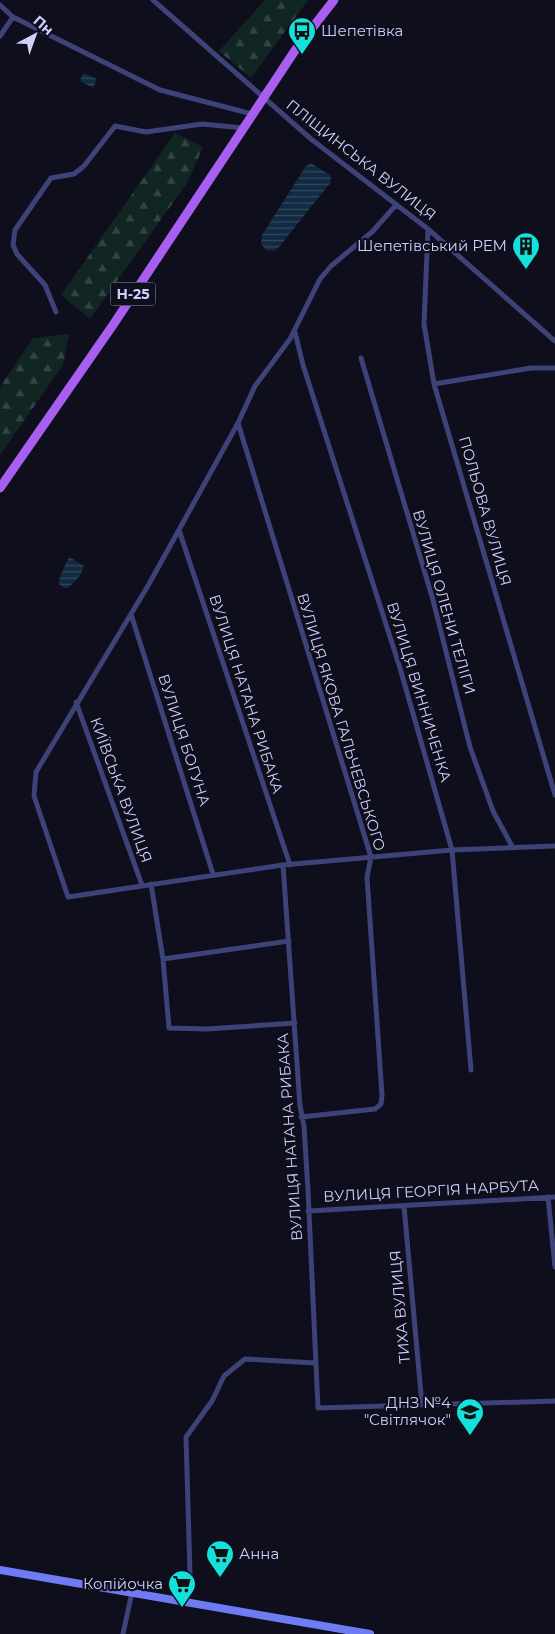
<svg xmlns="http://www.w3.org/2000/svg" width="555" height="1634" font-family="Montserrat,sans-serif">
  <style>
    .forest { fill: url(#forest-firs) }
    .water { fill: url(#water-rules) }
    .lines { fill: none; stroke-linecap: round; stroke-linejoin: round }
    .street { stroke: #3d4278; stroke-width: 5 }
    .secondary { stroke: #6e7bf2; stroke-width: 8 }
    .primary { stroke: #a85ff1; stroke-width: 9 }
    .labels { text-anchor: middle; stroke-width: 4.5; stroke-linejoin: round; paint-order: stroke }
    .shield { fill: #0e0e1d; stroke: #9495b8; stroke-width: 1 }
    .shield-label { font-size: 14px; font-weight: bold; fill: #cecffb }
    .poi-label { font-size: 15px; fill: #cecffb; stroke: #0e0e1d; text-anchor: end }
    .street-label { font-size: 15px; fill: #cecffb; stroke: #0e0e1d }
  </style>
  <defs>
    <pattern id="forest-firs" width="22" height="20" patternUnits="userSpaceOnUse" patternTransform="scale(1.25)"><rect width="22" height="20" fill="#112623"/><path d="M5 1l3.5 6h-7zM16 11l3.5 6h-7z" fill="#324444"/></pattern>
    <pattern id="water-rules" width="6" height="5" patternUnits="userSpaceOnUse" patternTransform="scale(1.25)"><rect width="6" height="5" fill="#122b42"/><path d="M0 2.5h6" fill="none" stroke="#33495e"/></pattern>
  </defs>
  <rect width="100%" height="100%" fill="#0e0e1d"/>
  <path class="forest" d="M265,0H308L251,78L219,51Z
    M175,133L203,147L187,183L90,319L61,295Z
    M69,334L63,365L0,455V387L33,338Z"/>
  <path class="water" d="M83,73L97,79L93,88L80,81Z
    M311,163L330,175L331,182L279,247L274,251L266,250L261,244L262,235L306,166Z
    M69,557L84,566L80,576L68,588H64L59,584L60,576Z"/>
  <g class="lines">
    <path class="street" d="M153,0L311,139L428,229L555,341
      M0,5L13,17L160,90L252,114
      M0,36L13,17
      M396,205L373,231L331,266L320,279L290,339L255,386L238,423L149,584L36,772L34,796L68,897L283,865L452,850L555,846
      M428,229L424,324L434,384L555,795
      M56,312L45,285L17,254L13,245L15,230L51,178L74,174L84,166L115,126L146,132L202,124L243,128
      M295,332L303,365L400,668L452,850L471,1070
      M361,358L433,600L470,747L493,811L513,848
      M434,384L531,368H555
      M238,423L371,857L367,877L382,1095L381,1104L375,1109L301,1117
      M179,530L290,865
      M131,614L213,874
      M76,702L142,885
      M283,865L300,1106L304,1126L308,1190L318,1408L555,1401
      M151,884L163,959L169,1028L207,1029L295,1023
      M163,959L289,941
      M548,1197L555,1267
      M404,1206L422,1405
      M308,1211L555,1197
      M187,1601L190,1574L186,1437L212,1401L224,1376L245,1359L316,1363
      M123,1634L132,1592"/>
    <path class="secondary" d="M0,1570L370,1634"/>
    <path class="primary" d="M0,488L113,325L296,49L334,0"/>
  </g>
  <defs>
    <g id="bus-pin" transform="scale(1.4375)"><path d="M0 17L-7.5 6A9.5 9.5 0 1 1 7.5 6Z" fill="#14e1db" stroke="#0e0e1d"/><path d="M-5-6H5V4H4V6H2V4H-2V6H-4V4H-5ZM-3.5-4V0h7V-4ZM-3.5 1.2v1.5H-2V1.2ZM2 1.2v1.5H3.5V1.2Z" fill="#111"/></g>
    <g id="building-pin" transform="scale(1.4375)"><path d="M0 17L-7.5 6A9.5 9.5 0 1 1 7.5 6Z" fill="#14e1db" stroke="#0e0e1d"/><path d="M-4-6H4V6H1V3H-1V6H-4ZM-2.5-4.3h1.7v1.8h-1.7ZM.8-4.3h1.7v1.8H.8ZM-2.5-1h1.7V.8h-1.7ZM.8-1h1.7V.8H.8Z" fill="#111"/></g>
    <g id="school-pin" transform="scale(1.4375)"><path d="M0 17L-7.5 6A9.5 9.5 0 1 1 7.5 6Z" fill="#14e1db" stroke="#0e0e1d"/><path d="M0-5L7-2L0 1L-7-2ZM-4 1L0 2.5L4 1V4Q0 6-4 4Z" fill="#111"/></g>
    <g id="supermarket-pin" transform="scale(1.4375)"><path d="M0 17L-7.5 6A9.5 9.5 0 1 1 7.5 6Z" fill="#14e1db" stroke="#0e0e1d"/><path d="M-6-5.5h2.5l.6 2H6L4.5 2H-2.5L-4.4-4H-6ZM-1.5 3.2a1.3 1.3 0 1 0 .1 0ZM3 3.2a1.3 1.3 0 1 0 .1 0Z" fill="#111"/></g>
  </defs>
  <g fill-rule="evenodd">
    <use href="#bus-pin" x="302" y="31"/>
    <use href="#building-pin" x="526" y="246"/>
    <use href="#school-pin" x="470" y="1412"/>
    <use href="#supermarket-pin" x="220" y="1554"/>
    <use href="#supermarket-pin" x="182" y="1584"/>
  </g>
  <g class="labels">
    <rect class="shield" x="110.5" y="282.5" width="45" height="23" rx="4"/>
    <g class="shield-label">
      <text x="133" y="299">Н-25</text>
    </g>
    <g class="poi-label">
      <text x="321" y="36" text-anchor="start">Шепетівка</text>
      <text x="507" y="251">Шепетівський РЕМ</text>
      <text x="451" y="1408">ДНЗ №4<tspan x="451" dy="17">"Світлячок"</tspan></text>
      <text x="239" y="1559" text-anchor="start">Анна</text>
      <text x="163" y="1589">Копійочка</text>
    </g>
    <g class="street-label">
      <text transform="translate(361 160) rotate(38)" y="5">ПЛІЩИНСЬКА ВУЛИЦЯ</text>
      <text transform="translate(485 511) rotate(74)" y="5">ПОЛЬОВА ВУЛИЦЯ</text>
      <text transform="translate(444 602) rotate(74)" y="5">ВУЛИЦЯ ОЛЕНИ ТЕЛІГИ</text>
      <text transform="translate(419 692) rotate(73)" y="5">ВУЛИЦЯ ВИННИЧЕНКА</text>
      <text transform="translate(246 694) rotate(72)" y="5">ВУЛИЦЯ НАТАНА РИБАКА</text>
      <text transform="translate(341 722) rotate(73)" y="5">ВУЛИЦЯ ЯКОВА ГАЛЬЧЕВСЬКОГО</text>
      <text transform="translate(184 740) rotate(72)" y="5">ВУЛИЦЯ БОГУНА</text>
      <text transform="translate(121 790) rotate(70)" y="5">КИЇВСЬКА ВУЛИЦЯ</text>
      <text transform="translate(290 1137) rotate(-94)" y="5">ВУЛИЦЯ НАТАНА РИБАКА</text>
      <text transform="translate(431 1191) rotate(-3)" y="5">ВУЛИЦЯ ГЕОРГІЯ НАРБУТА</text>
      <text transform="translate(400 1307) rotate(-95)" y="5">ТИХА ВУЛИЦЯ</text>
    </g>
  </g>
  <g transform="translate(35 35) rotate(41)" stroke="#0e0e1d" stroke-width="4" paint-order="stroke">
  <path d="M0-4L9 19L0 12L-9 19Z" fill="#cecffb"/>
  <text y="-8" font-size="14" font-weight="bold" text-anchor="middle" fill="#cecffb">Пн</text>
  </g>
</svg>
